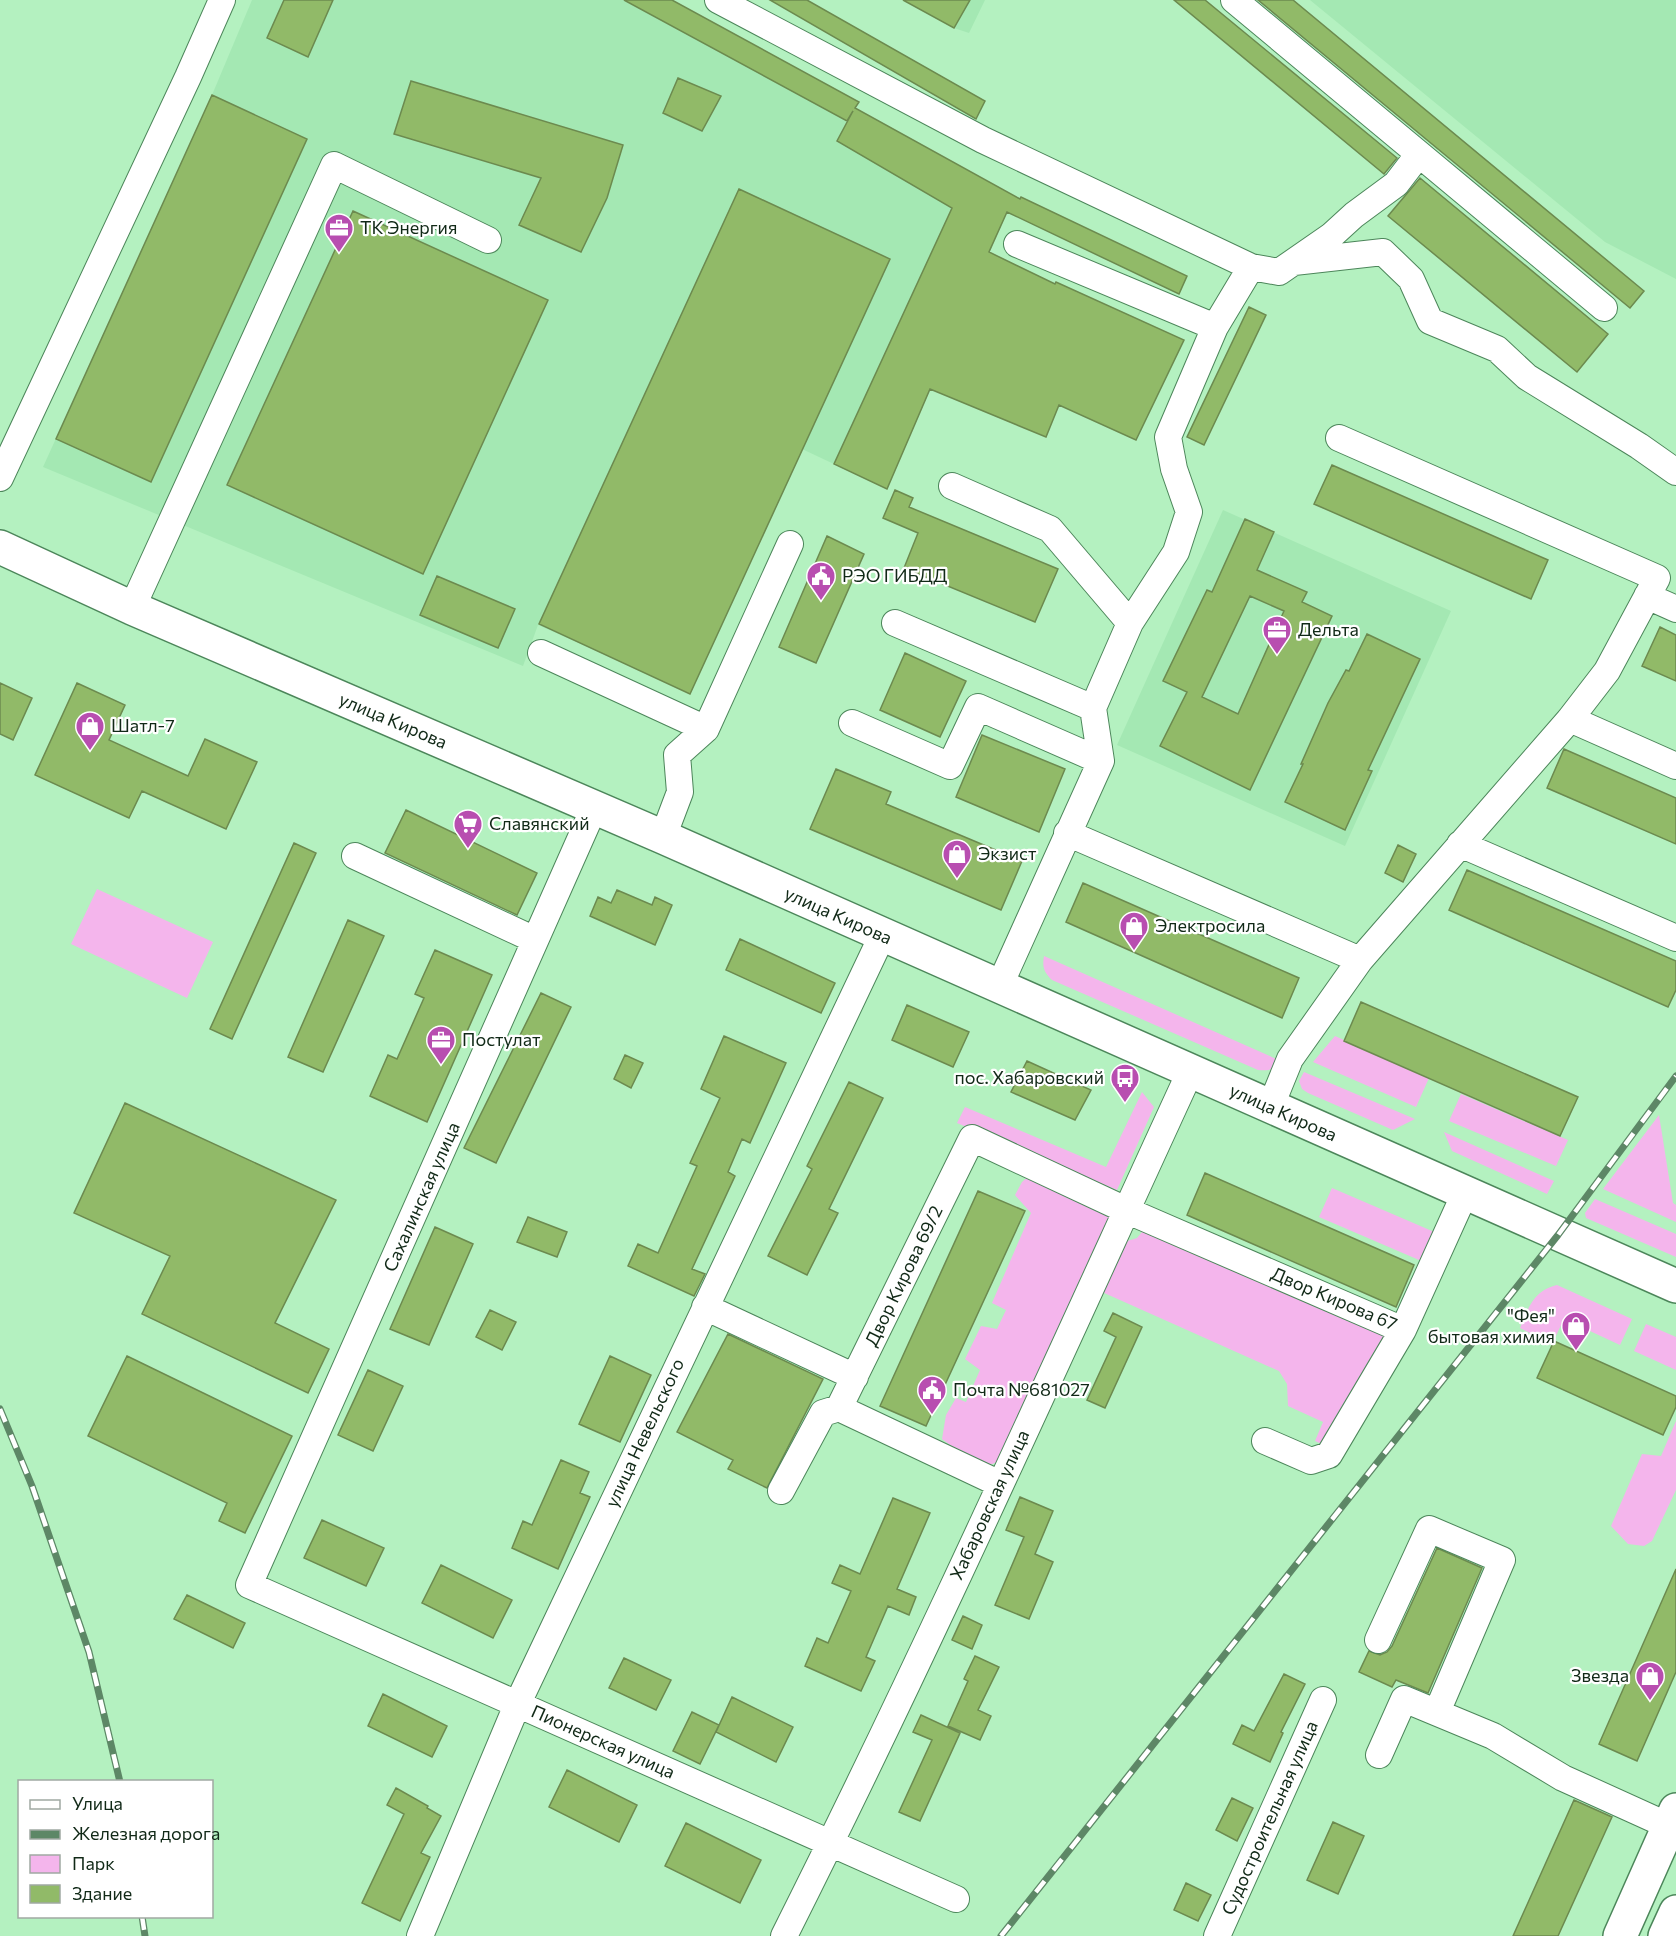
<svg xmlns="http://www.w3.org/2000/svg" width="1676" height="1936" font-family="Commissioner,sans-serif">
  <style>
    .built { fill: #a4e8b3 }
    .green { fill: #f4b5ec }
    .building { fill: #91ba68; stroke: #6c8a4f; stroke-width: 1.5; fill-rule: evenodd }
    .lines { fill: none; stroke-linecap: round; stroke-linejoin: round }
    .minor-casing { stroke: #4c865a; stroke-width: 28 }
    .major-casing { stroke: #4c865a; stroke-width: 36 }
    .minor { stroke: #fff; stroke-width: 26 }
    .major { stroke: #fff; stroke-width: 33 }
    .rail-casing { stroke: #5d8766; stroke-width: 7 }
    .rail { stroke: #fff; stroke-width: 4.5; stroke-dasharray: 14; stroke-linecap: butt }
    .labels { text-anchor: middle; stroke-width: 4.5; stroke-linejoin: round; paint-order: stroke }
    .poi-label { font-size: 18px; fill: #112917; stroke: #fff; text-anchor: start }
    .street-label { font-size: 18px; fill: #112917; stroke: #fff }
  </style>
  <rect width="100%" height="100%" fill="#b4f1c0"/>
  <path class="built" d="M252,0H624L847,121L1014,196L887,489L802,449L689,692L538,625L523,666L43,467L212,95Z
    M903,0H985L969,33L954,28Z
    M1310,0H1676V279L1605,242Z
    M1223,510L1451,611L1345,846L1117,745Z"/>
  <path class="green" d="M97,889L213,942L187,998L71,944Z
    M1044,956L1281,1061C1274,1070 1269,1071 1258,1070L1052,980C1044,972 1042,967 1044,956Z
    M1335,1036L1429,1078L1416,1107L1313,1062Z
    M1304,1072L1415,1119L1393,1130L1308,1093L1302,1089L1299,1081Z
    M1142,1092L1154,1107L1117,1190L957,1123L965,1107L1106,1167Z
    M1461,1094L1568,1140L1556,1166L1449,1121Z
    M1659,1115L1673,1203L1676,1205V1222L1603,1189Z
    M1444,1132L1554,1181L1547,1194L1452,1151Z
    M1032,1173L1119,1212L1004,1459L990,1465L968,1458L942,1439L946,1415L956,1398L966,1402L980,1370L965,1359L981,1326L997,1329L1006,1310L992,1303L1031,1213L1015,1195L1022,1182Z
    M1332,1188L1439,1234L1426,1263L1319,1217Z
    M1595,1199L1676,1234V1257L1586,1218L1585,1213Z
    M1147,1226L1394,1335L1324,1445L1315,1441L1323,1422L1288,1406L1287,1384L1279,1371L1102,1292L1124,1242L1137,1238Z
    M1557,1285L1632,1319L1620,1345L1564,1319L1552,1344L1520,1328C1529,1307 1533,1291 1557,1285Z
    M1646,1324L1676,1337V1370L1634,1351Z
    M1676,1421V1490L1652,1541L1644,1546L1628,1544L1611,1526L1642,1454L1661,1456Z"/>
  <path class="building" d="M284,0H333L308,57L267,38Z
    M624,0H672L859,102L855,108L1020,199L1021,197L1187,276L1179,294L1007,212L989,252L1055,284L1056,282L1184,340L1136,440L1059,405L1046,437L930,389L887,489L834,464L952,208L837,141L853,111L847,121Z
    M770,0H807L985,101L976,119Z
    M903,0H970L954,28Z
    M1174,0H1205L1397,158L1384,174Z
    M1258,0H1293L1644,291L1630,308Z
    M678,78L721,96L702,131L663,113Z
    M411,81L623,145L607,198L581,252L519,225L541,178L394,134Z
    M212,95L307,139L151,482L56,439Z
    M1420,178L1608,334L1577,372L1388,216Z
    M739,189L890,259L690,694L539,624Z
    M353,211L548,300L423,574L227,485Z
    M1249,307L1266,315L1204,445L1187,437Z
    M1332,465L1548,560L1531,599L1314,504Z
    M895,490L913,498L909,507L1058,569L1035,622L904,568L918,533L883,518Z
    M1245,519L1274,532L1257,570L1307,592L1302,602L1332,616L1250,790L1160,746L1187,692L1163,681L1207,590L1212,592ZM1250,596L1284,611L1238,714L1202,697Z
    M827,536L864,554L816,663L779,647Z
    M437,576L515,609L498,648L420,615Z
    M1660,627L1676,635V681L1642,666Z
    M1367,634L1420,659L1368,770L1372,771L1345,830L1285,802L1303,764H1301L1328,703L1346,670L1349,671Z
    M905,653L966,681L940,737L880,710Z
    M0,683L32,698L13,740L0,734Z
    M77,683L125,705L109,740L188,776L205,739L257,762L226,829L142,791L129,818L35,775Z
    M982,735L1065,769L1039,832L956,797Z
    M1564,749L1676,798V844L1547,788Z
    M836,769L891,792L886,804L1022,861L1001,910L810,829Z
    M406,810L537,873L517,915L385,853Z
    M294,843L316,853L232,1039L210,1029Z
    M1398,845L1416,854L1403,882L1385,873Z
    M1467,870L1676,961V990L1668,1007L1449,910Z
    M1083,883L1299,978L1282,1018L1066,922Z
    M617,890L652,905L655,897L672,905L655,945L590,916L598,897L611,903Z
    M348,920L384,936L323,1072L288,1057Z
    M740,939L835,983L821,1013L726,970Z
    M435,950L492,975L427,1122L370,1096L388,1055L397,1059L424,998L415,994Z
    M541,993L571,1007L496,1163L464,1148Z
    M1361,1002L1578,1097L1560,1136L1344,1041Z
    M907,1005L969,1032L953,1067L892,1040Z
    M724,1036L786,1063L750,1143L742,1139L728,1172L735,1176L692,1269L705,1274L694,1296L628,1266L638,1244L658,1253L697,1166L690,1163L720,1098L701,1089Z
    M625,1055L643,1063L631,1088L614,1079Z
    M1027,1061L1091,1090L1075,1120L1011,1092Z
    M849,1082L883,1098L829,1209L838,1213L807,1275L768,1256L812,1169L807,1166Z
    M125,1103L336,1200L275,1323L329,1349L308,1393L142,1314L170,1256L74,1213Z
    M1205,1173L1414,1265L1396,1307L1187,1215Z
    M978,1191L1025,1211L926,1426L880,1406Z
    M528,1217L567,1232L557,1257L517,1242Z
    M435,1227L473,1244L429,1345L390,1329Z
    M490,1310L516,1322L502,1350L476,1337Z
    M1113,1313L1142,1327L1105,1408L1087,1400L1116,1337L1104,1331Z
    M728,1334L823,1379L767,1488L728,1469L733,1460L677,1432Z
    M1554,1341L1676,1396V1407L1663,1435L1537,1378Z
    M127,1356L292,1436L245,1533L219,1521L227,1503L88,1436Z
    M610,1356L651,1375L620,1442L579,1424Z
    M368,1370L403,1386L373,1451L338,1435Z
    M561,1460L589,1472L580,1493L590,1497L558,1569L512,1548L523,1521L532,1525Z
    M1020,1497L1053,1511L1035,1554L1053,1562L1029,1619L995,1605L1024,1537L1006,1530Z
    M893,1498L930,1513L897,1589L916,1597L909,1615L888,1606L866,1657L875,1661L861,1691L805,1666L817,1638L828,1643L851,1591L832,1583L840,1565L860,1574Z
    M322,1520L384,1548L366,1586L304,1558Z
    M1437,1548L1482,1568L1428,1693L1396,1680L1392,1687L1359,1672L1369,1651L1380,1655L1387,1652L1392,1646Z
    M441,1565L512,1600L493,1638L422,1603Z
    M1676,1569V1672L1637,1761L1599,1744Z
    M187,1595L245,1623L233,1648L174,1619Z
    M963,1616L982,1625L972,1649L952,1640Z
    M975,1656L999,1667L978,1710L991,1716L980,1740L948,1726L968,1681L964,1679Z
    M624,1658L671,1680L656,1710L609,1688Z
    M1284,1674L1305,1684L1281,1732L1283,1733L1270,1762L1233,1744L1242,1725L1254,1731Z
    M383,1694L447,1726L432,1757L368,1726Z
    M732,1697L793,1727L776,1762L716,1732Z
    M692,1712L719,1725L700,1764L673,1751Z
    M921,1715L960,1733L920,1821L899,1812L932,1740L913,1732Z
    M567,1770L637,1805L619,1842L549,1807Z
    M396,1788L428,1806L427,1808L441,1816L421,1853L430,1857L400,1921L362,1903L404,1814L387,1805Z
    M1232,1798L1253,1808L1237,1841L1216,1830Z
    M1574,1800L1612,1817L1558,1936H1513Z
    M1333,1822L1364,1836L1338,1894L1307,1880Z
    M686,1823L761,1860L740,1903L665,1866Z
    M1186,1883L1211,1895L1198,1921L1174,1910Z"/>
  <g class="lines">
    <g class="minor-casing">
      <path id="minor" d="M718,0L983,140L1251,267L1215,327
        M1234,0L1419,154L1396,184L1354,215L1331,236L1279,272L1251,267
        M1419,154L1604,308
        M1017,244L1215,327L1168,437L1174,469L1189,512L1176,552L1130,623
        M1294,262L1383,252L1411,279L1430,321L1497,349L1527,377L1639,446L1676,472
        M0,478L188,77L222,0
        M952,486L1050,529L1130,623L1093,708
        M1647,596L1676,609
        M132,608L334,165L488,240
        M895,623L1093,708L1101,761L999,987
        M541,653L706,729
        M1570,719L1676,766
        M852,723L950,766L978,707L1101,761
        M594,808L249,1585L956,1899
        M1067,833L1360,960
        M663,837L680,792L677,755L706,729L790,544
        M1460,844L1676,938
        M355,856L535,940
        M1270,1108L1290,1059L1360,960L1570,719L1607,671L1657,578L1339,438
        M705,1307L855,1377
        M1265,1441L1311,1461L1329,1455L1403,1330
        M1000,1484L839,1408L972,1138L1128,1211L1403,1330L1465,1193
        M781,1491L823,1413L839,1408
        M1378,1640L1429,1529L1502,1560L1437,1712
        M1379,1755L1404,1699L1493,1736L1563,1778L1669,1826
        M420,1936L517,1705L882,936
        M784,1936C927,1652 1057,1361 1190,1072
        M1217,1936L1323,1700"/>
    </g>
    <g class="major-casing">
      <path id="major" d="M0,547L132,608L663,837L1676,1286
        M1620,1936L1676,1810
        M1665,1936L1676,1912"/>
    </g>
    <use href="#minor" class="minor"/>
    <use href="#major" class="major"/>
    <g class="rail-casing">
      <path id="rail" d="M0,1409L32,1486L89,1652L120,1782
        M142,1916L145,1936
        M1001,1936L1558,1235L1676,1076"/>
    </g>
    <use href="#rail" class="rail"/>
  </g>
  <defs>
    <g id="office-pin" transform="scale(1.5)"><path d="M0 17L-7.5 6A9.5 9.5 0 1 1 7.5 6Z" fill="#b84eb0" stroke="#fff"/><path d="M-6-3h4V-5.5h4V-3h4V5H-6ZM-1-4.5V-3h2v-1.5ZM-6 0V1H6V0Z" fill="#fff"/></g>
    <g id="civic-pin" transform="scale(1.5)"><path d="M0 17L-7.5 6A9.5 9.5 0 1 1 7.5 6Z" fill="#b84eb0" stroke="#fff"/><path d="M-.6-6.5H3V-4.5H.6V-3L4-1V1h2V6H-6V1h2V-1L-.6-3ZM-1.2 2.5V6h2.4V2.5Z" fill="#fff"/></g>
    <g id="shop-pin" transform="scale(1.5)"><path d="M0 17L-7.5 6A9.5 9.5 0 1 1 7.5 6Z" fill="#b84eb0" stroke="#fff"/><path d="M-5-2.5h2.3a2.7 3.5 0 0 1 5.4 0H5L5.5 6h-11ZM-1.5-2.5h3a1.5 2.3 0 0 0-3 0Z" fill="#fff"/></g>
    <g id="supermarket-pin" transform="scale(1.5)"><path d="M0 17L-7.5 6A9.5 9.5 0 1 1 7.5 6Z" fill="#b84eb0" stroke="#fff"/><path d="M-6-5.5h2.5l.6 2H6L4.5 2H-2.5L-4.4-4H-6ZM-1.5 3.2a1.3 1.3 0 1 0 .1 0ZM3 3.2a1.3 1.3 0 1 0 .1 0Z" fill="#fff"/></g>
    <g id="bus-pin" transform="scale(1.5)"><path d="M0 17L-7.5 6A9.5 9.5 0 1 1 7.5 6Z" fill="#b84eb0" stroke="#fff"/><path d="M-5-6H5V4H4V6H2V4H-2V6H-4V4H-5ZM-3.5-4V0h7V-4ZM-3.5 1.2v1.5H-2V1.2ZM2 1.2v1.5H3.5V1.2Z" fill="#fff"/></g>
  </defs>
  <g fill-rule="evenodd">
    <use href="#office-pin" x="339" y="228"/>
    <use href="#civic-pin" x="821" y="576"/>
    <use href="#office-pin" x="1277" y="630"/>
    <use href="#shop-pin" x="90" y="726"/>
    <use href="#supermarket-pin" x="468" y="824"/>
    <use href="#shop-pin" x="957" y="854"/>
    <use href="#shop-pin" x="1134" y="926"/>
    <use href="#office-pin" x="441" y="1040"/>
    <use href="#bus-pin" x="1125" y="1078"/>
    <use href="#shop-pin" x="1576" y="1326"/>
    <use href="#civic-pin" x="932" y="1390"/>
    <use href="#shop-pin" x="1650" y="1676"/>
  </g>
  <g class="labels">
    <g class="poi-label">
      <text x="360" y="234">ТК Энергия</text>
      <text x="842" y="582">РЭО ГИБДД</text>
      <text x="1298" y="636">Дельта</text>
      <text x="111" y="732">Шатл-7</text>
      <text x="489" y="830">Славянский</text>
      <text x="978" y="860">Экзист</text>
      <text x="1155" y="932">Электросила</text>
      <text x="462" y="1046">Постулат</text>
      <text x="1104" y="1084" text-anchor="end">пос. Хабаровский</text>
      <text x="1555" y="1322" text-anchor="end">"Фея"<tspan x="1555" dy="21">бытовая химия</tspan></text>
      <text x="953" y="1396">Почта №681027</text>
      <text x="1629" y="1682" text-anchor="end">Звезда</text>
    </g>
    <g class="street-label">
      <text transform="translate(393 721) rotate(23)" y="6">улица Кирова</text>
      <text transform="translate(838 916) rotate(24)" y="6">улица Кирова</text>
      <text transform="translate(1283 1113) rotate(24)" y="6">улица Кирова</text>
      <text transform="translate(422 1197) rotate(-66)" y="6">Сахалинская улица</text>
      <text transform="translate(904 1276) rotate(-64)" y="6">Двор Кирова 69/2</text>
      <text transform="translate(1334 1299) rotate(23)" y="6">Двор Кирова 67</text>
      <text transform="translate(645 1433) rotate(-65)" y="6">улица Невельского</text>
      <text transform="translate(990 1505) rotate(-65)" y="6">Хабаровская улица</text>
      <text transform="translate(603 1742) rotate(24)" y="6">Пионерская улица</text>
      <text transform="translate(1270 1818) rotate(-66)" y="6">Судостроительная улица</text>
    </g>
  </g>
  <rect x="18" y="1780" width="195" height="138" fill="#ffffff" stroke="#a0a9a2" stroke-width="1.5"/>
  <rect x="30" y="1800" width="30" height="9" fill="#ffffff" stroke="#a0a9a2" stroke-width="1.5"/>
  <text x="72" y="1810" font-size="18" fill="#112917">Улица</text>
  <rect x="30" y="1830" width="30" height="9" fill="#5d8766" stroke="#a0a9a2" stroke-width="1.5"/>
  <text x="72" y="1840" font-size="18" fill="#112917">Железная дорога</text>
  <rect x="30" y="1855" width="30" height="18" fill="#f4b5ec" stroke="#a0a9a2" stroke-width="1.5"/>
  <text x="72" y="1870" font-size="18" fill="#112917">Парк</text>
  <rect x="30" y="1885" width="30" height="18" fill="#91ba68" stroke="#a0a9a2" stroke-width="1.5"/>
  <text x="72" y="1900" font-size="18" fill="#112917">Здание</text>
</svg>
